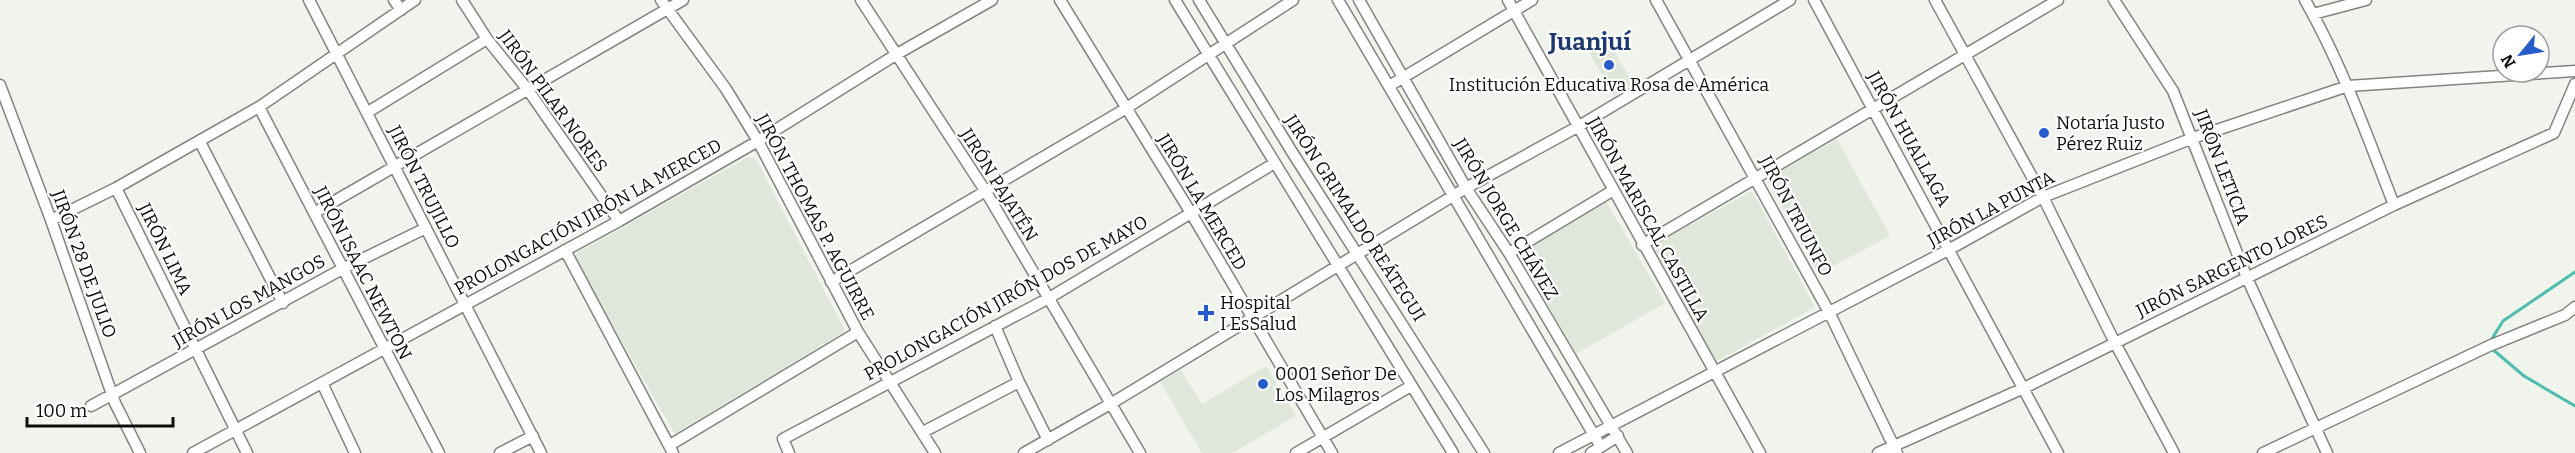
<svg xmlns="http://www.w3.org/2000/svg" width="2575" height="453" font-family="Bitter,serif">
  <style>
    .built { fill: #dfe7da }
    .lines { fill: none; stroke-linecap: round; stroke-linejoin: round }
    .stream { stroke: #4ebdae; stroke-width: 3 }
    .street-casing { stroke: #81847f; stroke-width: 13 }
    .street { stroke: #fff; stroke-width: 10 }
    .poi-dot { fill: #255cc9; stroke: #fff; stroke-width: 2 }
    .labels { text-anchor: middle; stroke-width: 4.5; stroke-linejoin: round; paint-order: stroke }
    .poi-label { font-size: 18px; fill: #0d0e0c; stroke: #fff; text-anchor: start }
    .street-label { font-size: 18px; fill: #0d0e0c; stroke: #fff }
    .district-label { font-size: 24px; font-weight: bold; fill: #1d396f; stroke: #fff }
  </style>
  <rect width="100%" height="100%" fill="#f0f4ed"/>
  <path class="built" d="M1609,34L1615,44L1611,46L1633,83L1614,96L1586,47Z
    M1837,139L1890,236L1818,274L1769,183L1774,175Z
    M748,157L756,159L845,331L675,434L575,260L577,253Z
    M1752,191L1815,307L1715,362L1651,246Z
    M1606,201L1665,303L1576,354L1517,252Z
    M1266,366L1296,416L1232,453H1202L1160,382L1181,370L1202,404Z"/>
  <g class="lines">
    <path class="stream" d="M2490,342L2503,321L2575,272
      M2491,348L2524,376L2575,406"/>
    <g class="street-casing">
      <path id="street" d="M309,0L541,453
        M394,0L401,10
        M462,0L487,39L528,90L619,221
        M661,0L726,89L758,141L858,332L935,453
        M861,0L986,192L1140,453
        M1060,0L1191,213L1332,453
        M1175,0L1453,453
        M1199,0L1292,152L1484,453
        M1338,0L1601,447
        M1359,0L1466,188L1509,253L1627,453
        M1508,0L1760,453
        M1656,0L1829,312L1897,453
        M1814,0L2058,453
        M1935,0L2043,197L2114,341L2174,453
        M2114,0L2173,91L2247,278L2327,453
        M2305,0C2342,65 2367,135 2394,205
        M2313,14L2366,0
        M0,85L51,220L115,403L140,453
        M1389,86L1532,0
        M259,107L439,453
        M368,112L487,39
        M200,142L283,303
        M116,188L247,453
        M314,213L683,0
        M51,220L116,188L259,107L415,0
        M1642,245L2058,0
        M565,250L673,453
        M1509,253L1612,191
        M831,282L1125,109L1293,0
        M995,326L1019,382L1048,440
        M323,385L355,453
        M91,406L344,268L426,228
        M923,432L1019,382
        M670,445L858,332
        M193,453L619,221L758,141L897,54L992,0
        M500,453L533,436
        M789,453L783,439L1049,298L1273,164
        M1024,453L1112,403L1466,188L1579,126L1790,0
        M1296,453L1411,386
        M1559,453L1950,249L2043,197L2193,138L2348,86L2575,71
        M1591,453L1618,436
        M1878,453L2024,388L2394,205L2554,133L2575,84
        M2263,453L2489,346L2565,315L2575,307"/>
    </g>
    <use href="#street" class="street"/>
  </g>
  <g class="poi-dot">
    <circle cx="1609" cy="65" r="6"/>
    <circle cx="2044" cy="133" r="6"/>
    <path d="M1203 304h6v6h6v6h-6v6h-6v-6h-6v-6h6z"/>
    <circle cx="1263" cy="384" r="6"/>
  </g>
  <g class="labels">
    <g class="poi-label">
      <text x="1609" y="91" text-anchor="middle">Institución Educativa Rosa de América</text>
      <text x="2056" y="129">Notaría Justo<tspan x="2056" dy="21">Pérez Ruiz</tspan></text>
      <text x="1220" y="309">Hospital<tspan x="1220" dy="21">I EsSalud</tspan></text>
      <text x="1275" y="380">0001 Señor De<tspan x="1275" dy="21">Los Milagros</tspan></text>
    </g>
    <g class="street-label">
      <text transform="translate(553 101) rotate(54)" y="6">JIRÓN PILAR NORES</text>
      <text transform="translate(1909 139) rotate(61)" y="6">JIRÓN HUALLAGA</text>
      <text transform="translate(2222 167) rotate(69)" y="6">JIRÓN LETICIA</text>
      <text transform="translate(999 185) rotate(58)" y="6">JIRÓN PAJATÉN</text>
      <text transform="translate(424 187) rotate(63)" y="6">JIRÓN TRUJILLO</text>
      <text transform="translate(1202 202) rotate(59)" y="6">JIRÓN LA MERCED</text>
      <text transform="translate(1991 209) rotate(-28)" y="6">JIRÓN LA PUNTA</text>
      <text transform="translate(1796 216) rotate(62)" y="6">JIRÓN TRIUNFO</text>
      <text transform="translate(588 217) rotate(-29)" y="6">PROLONGACIÓN JIRÓN LA MERCED</text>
      <text transform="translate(815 217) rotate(62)" y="6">JIRÓN THOMAS P. AGUIRRE</text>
      <text transform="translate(1355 218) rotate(57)" y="6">JIRÓN GRIMALDO REÁTEGUI</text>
      <text transform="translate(1506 219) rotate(59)" y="6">JIRÓN JORGE CHÁVEZ</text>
      <text transform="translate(1648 219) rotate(61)" y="6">JIRÓN MARISCAL CASTILLA</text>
      <text transform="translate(165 249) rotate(64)" y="6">JIRÓN LIMA</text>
      <text transform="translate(84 264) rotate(70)" y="6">JIRÓN 28 DE JULIO</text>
      <text transform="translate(2232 266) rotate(-26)" y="6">JIRÓN SARGENTO LORES</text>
      <text transform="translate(363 273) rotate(63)" y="6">JIRÓN ISAAC NEWTON</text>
      <text transform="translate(1006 298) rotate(-29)" y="6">PROLONGACIÓN JIRÓN DOS DE MAYO</text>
      <text transform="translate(249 301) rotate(-29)" y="6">JIRÓN LOS MANGOS</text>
    </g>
    <g class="district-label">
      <text x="1590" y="50">Juanjuí</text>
    </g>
  </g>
  <g transform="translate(2521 54) rotate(240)"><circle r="28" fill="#ffffff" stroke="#9e9f9e" stroke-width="1.5"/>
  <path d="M0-4.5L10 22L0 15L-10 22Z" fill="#255cc9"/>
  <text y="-9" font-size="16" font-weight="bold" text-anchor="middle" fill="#0d0e0c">N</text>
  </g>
  <path d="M27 417v9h146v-9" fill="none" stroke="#0d0e0c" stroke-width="3"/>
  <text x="36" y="417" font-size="18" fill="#0d0e0c" stroke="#ffffff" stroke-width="4.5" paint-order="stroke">100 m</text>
</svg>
